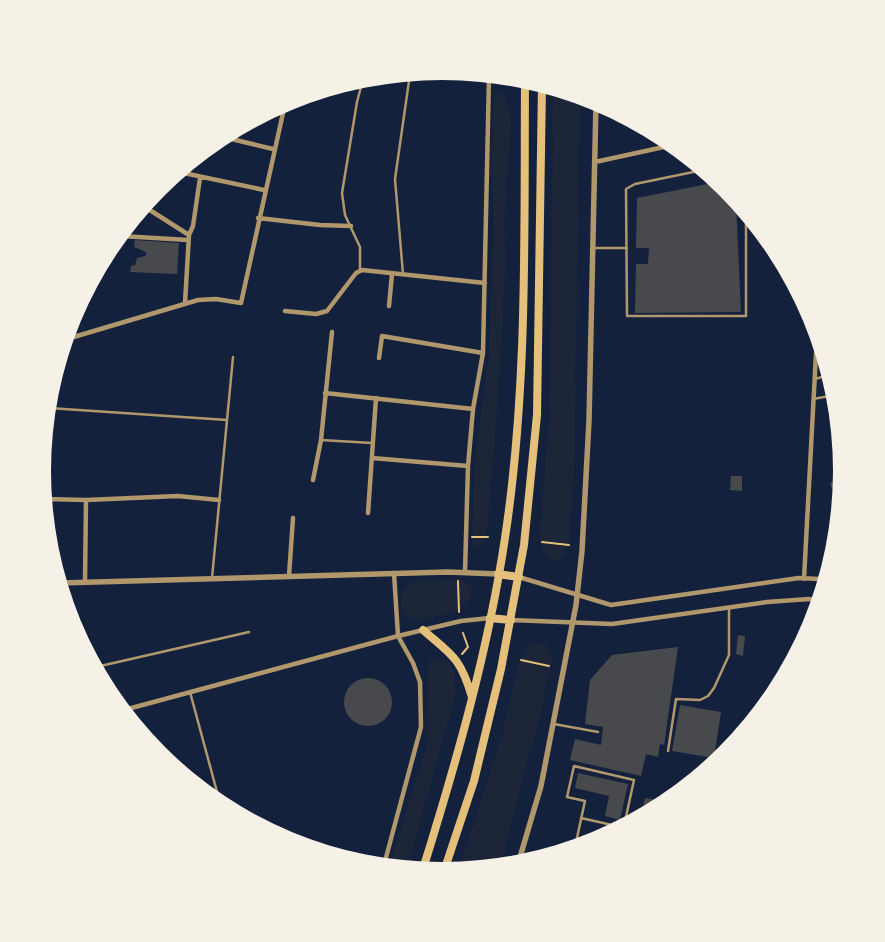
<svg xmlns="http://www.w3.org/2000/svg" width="885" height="942" font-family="'Public Sans',sans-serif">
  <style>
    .green { fill: #1d2539 }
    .building { fill: #48494c }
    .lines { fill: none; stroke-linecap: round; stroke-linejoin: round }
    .path { stroke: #e5c07b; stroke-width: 2 }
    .service { stroke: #b1986c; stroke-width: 2.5 }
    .minor { stroke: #b1986c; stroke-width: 4.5 }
    .tertiary { stroke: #b1986c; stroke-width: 5.5 }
    .trunk { stroke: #e5c07b; stroke-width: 8 }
  </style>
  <rect width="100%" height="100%" fill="#14213d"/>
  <path class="green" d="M553,89L580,97L574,469L569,543L563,556L558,561L552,562L543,550L539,540L550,409Z
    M499,93L504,94L511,118L504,227L506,256L498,400L487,528L483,543L479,547H473L472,540L475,459L489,352L494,220L491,163L494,95Z
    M461,579L472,588C473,614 432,616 413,620C396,612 398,593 411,582Z
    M539,643L546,644L552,659L550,670L539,719L500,865L459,869L503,732L518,666L527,648Z
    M431,659H440L450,663L455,674L456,692L407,868L389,866L427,746L428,664Z"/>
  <path class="building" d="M718,182L736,202L741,312L635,313L636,264H648L649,248H636L637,198Z
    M135,240L179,243L177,274L130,272L131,266L135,265L137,258L146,256V252L134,247Z
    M842,467L843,471L839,510L830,483L837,481L834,470Z
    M731,476H742V491L730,490Z
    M738,635L745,636L743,656L736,654Z
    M678,647L664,745L660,744L658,757L646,754L641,776L570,760L575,739L601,745L603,727L585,724L590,680L612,655Z
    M344 702a24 24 0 1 1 48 0a24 24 0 1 1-48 0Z
    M680,705L721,712L714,758L672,751Z
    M578,773L628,784L620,820L605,816L609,796L575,788Z
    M645,798L659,800L658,807L641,816Z"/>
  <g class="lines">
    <path class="path" d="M472,537H488
      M542,542L569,545
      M458,581L459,612
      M462,654L468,647L463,633
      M521,660L549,666"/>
    <path class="service" d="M703,170L635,184L626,189L627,316H746V214
      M593,248H627
      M360,271V247L345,215L342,193L357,102L363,79
      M403,274L395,179L410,74
      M815,379L829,375
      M813,399L835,395
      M49,408L227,420
      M321,440L372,443
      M212,578L233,357
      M96,667L249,632
      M190,692L220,803
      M554,724L598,732
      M668,751L676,699L700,700L708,696L714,688L729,655V608
      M581,818L621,827
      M575,847L585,801L567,797L574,766L634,780L624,826
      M329,853L385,860"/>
    <path class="minor" d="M223,137L273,149
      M595,162L673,145
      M179,172L264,190
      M145,207L189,235L185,303
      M258,218L320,225L351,226
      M189,235L193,226L200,178
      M121,236L188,240
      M389,306L392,274
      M285,311L316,314L327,311L356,273L362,270L485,283
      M67,339L198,300L216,299L241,303L285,104
      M379,358L382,336L483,353
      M325,393L473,409
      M372,458L468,466
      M313,480L321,440L332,332
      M45,499L86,500
      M368,513L376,398
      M465,572L468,466L473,409L483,353L489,76
      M289,576L293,518
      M519,577L611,605L799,578L819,579L825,582
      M804,579L817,335
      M85,582L86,500L178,496L219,500
      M511,620L612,624L767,602L809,599L819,601
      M124,710L398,636L461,621L490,618
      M384,865L421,727L420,682L413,663L398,636L394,573"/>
    <path class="tertiary" d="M502,77L525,86
      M60,583L448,572L498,574
      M518,864L541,786L576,605L582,551L589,421L596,102"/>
    <path class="trunk" d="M498,574L519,577
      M490,618L511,620
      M423,630C453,656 460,657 472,697
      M423,869C457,760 488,651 505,538C528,387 524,232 525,80
      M444,871L474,781L501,669L524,545L537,415L542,85"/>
  </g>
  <path d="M0 0H885V942H0ZM51 471a391 391 0 1 1 782 0a391 391 0 1 1-782 0Z" fill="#f6f1e7" fill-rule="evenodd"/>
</svg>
